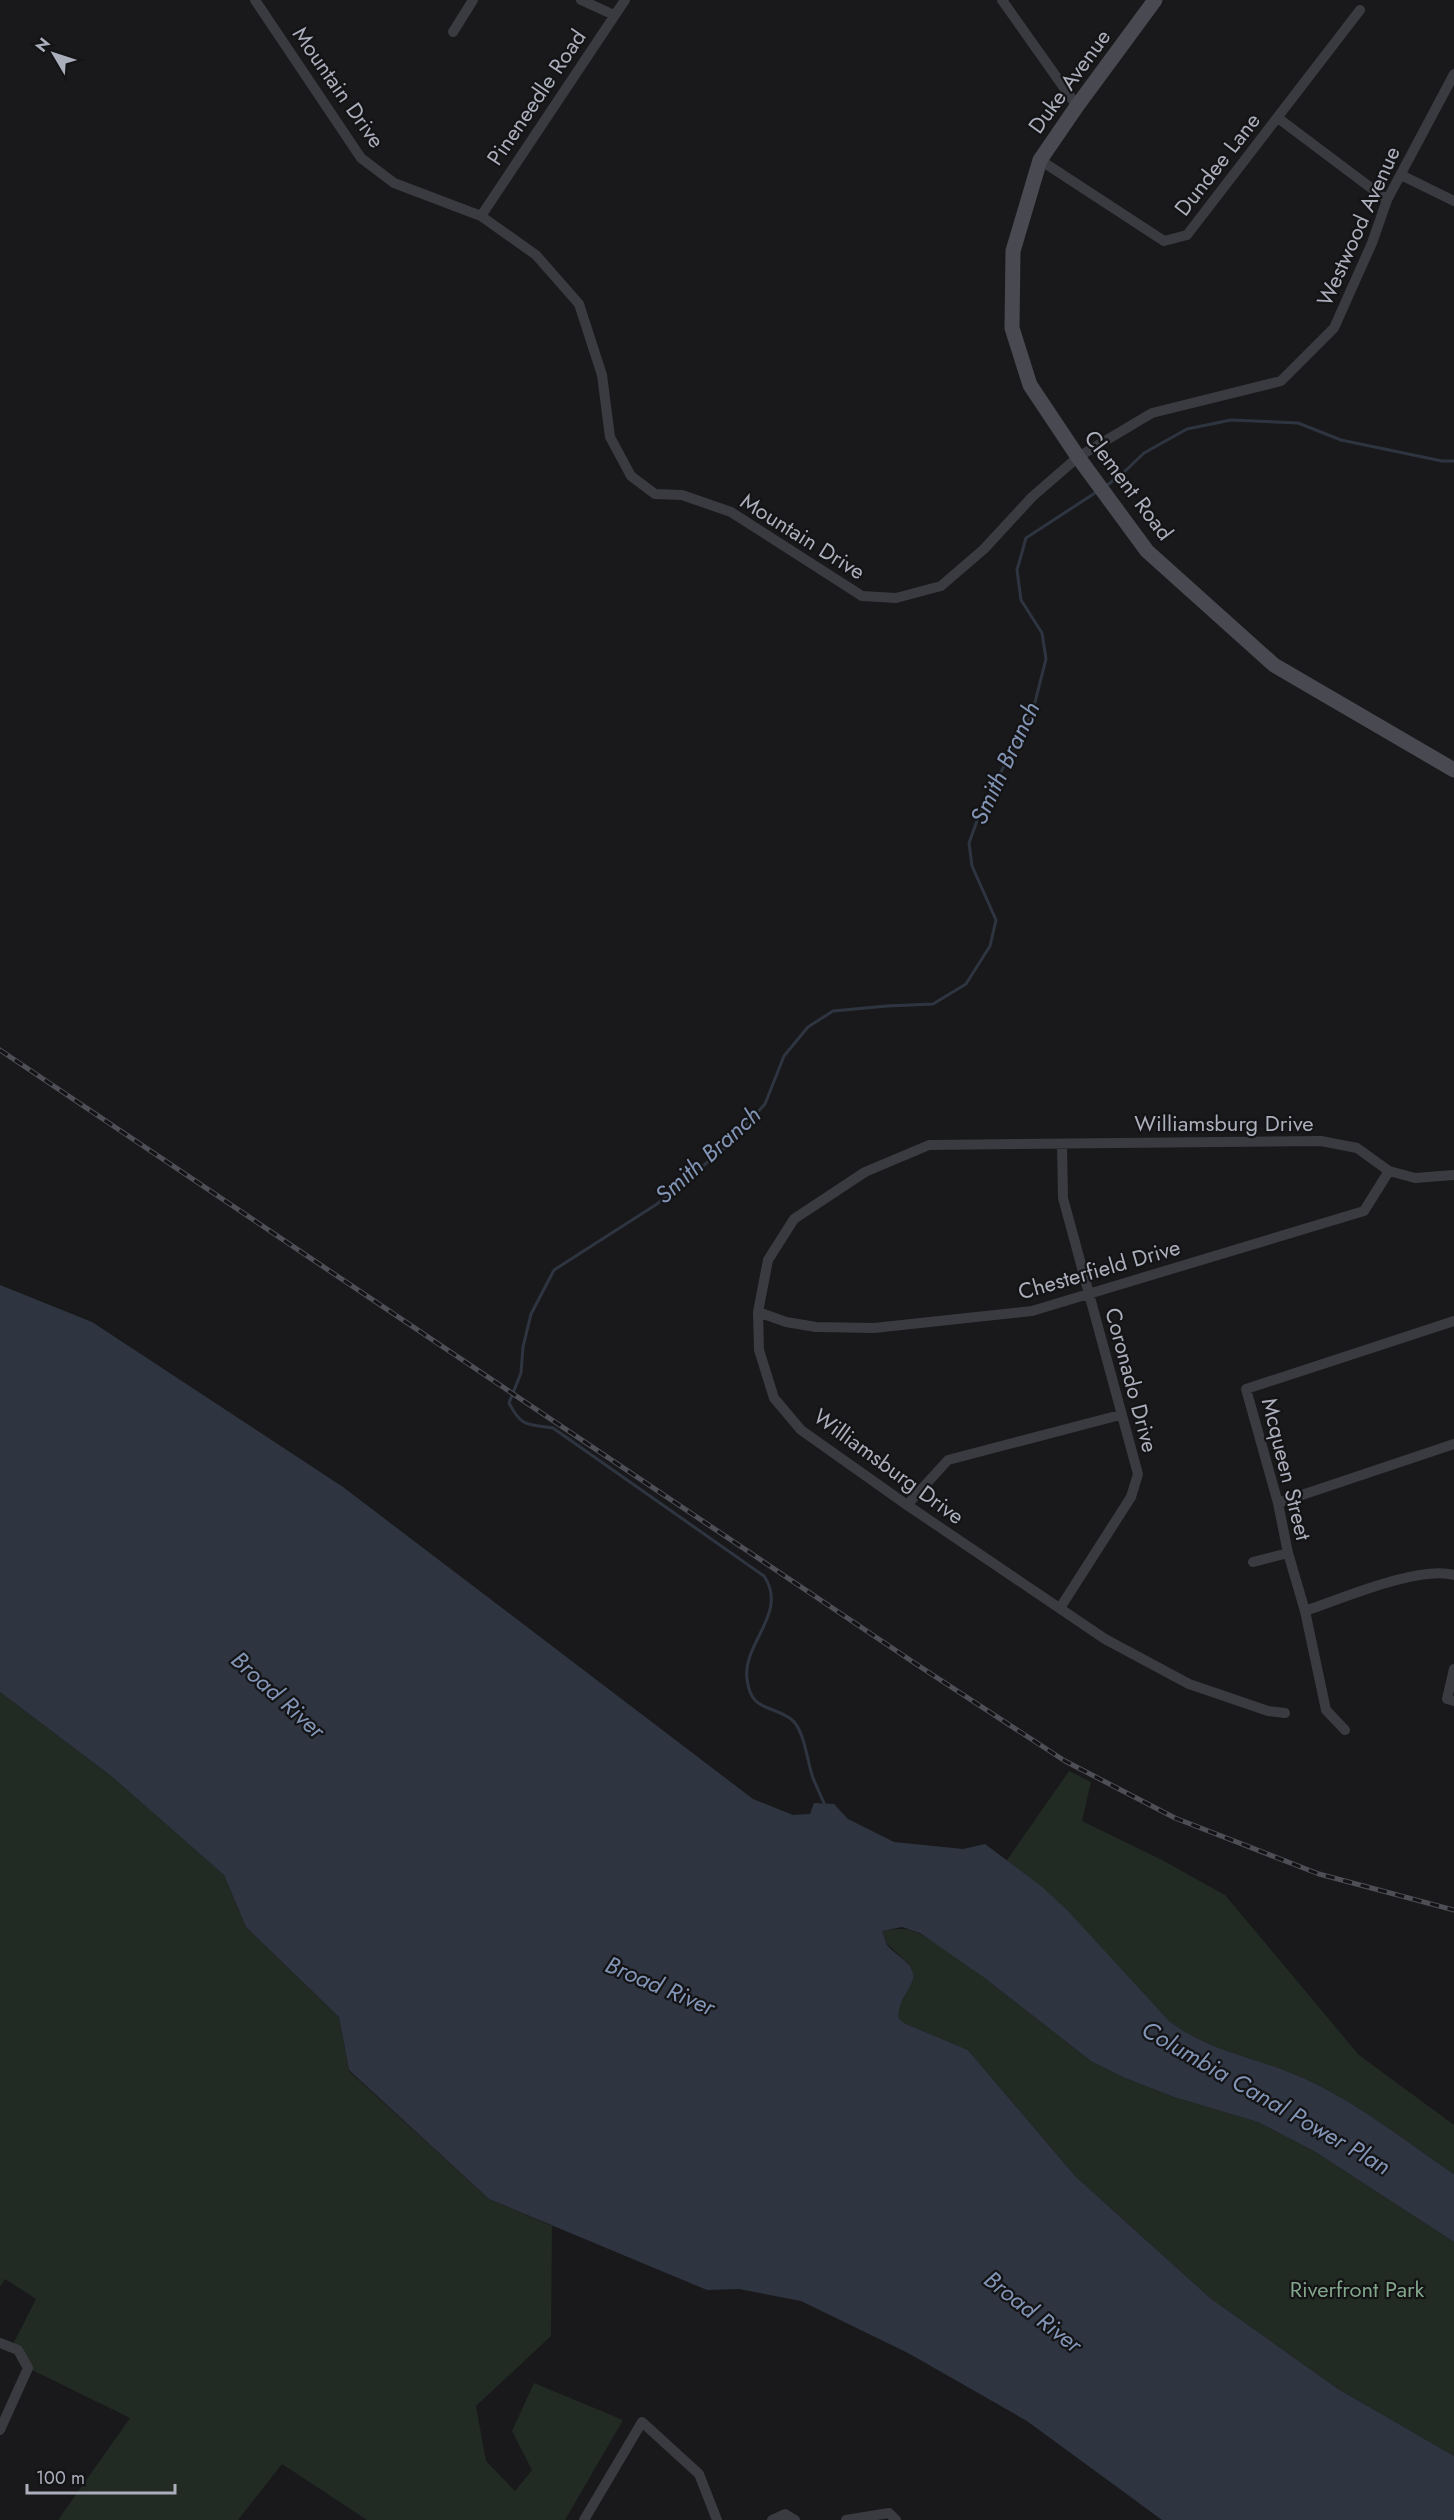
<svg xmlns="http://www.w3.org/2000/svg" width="1454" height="2520" font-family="Jost,sans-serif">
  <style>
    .green { fill: #212a23 }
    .water { fill: #2e3540 }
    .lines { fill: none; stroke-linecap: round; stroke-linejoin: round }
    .stream { stroke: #2e3540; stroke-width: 3 }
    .street { stroke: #3a3a41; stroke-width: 10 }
    .secondary { stroke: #484951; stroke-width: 15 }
    .rail-casing { stroke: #4d4e56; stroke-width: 5 }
    .rail { stroke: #141416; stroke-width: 3; stroke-dasharray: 9; stroke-linecap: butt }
    .labels { text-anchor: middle; stroke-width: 4.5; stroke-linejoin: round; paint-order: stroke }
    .street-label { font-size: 22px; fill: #abaebb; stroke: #141416 }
    .park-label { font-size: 22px; fill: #82a68a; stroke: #141416 }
    .water-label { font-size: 24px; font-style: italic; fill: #8295b6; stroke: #141416 }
  </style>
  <rect width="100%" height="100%" fill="#19191b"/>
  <path class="green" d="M0,1692L110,1775L224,1875L246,1927L339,2017L349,2071L489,2199L552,2226L551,2336L476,2406L486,2461L515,2491L532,2470L512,2431L534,2383L623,2420L565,2520H367L282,2464L238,2520H58L130,2418L28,2368L11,2348L36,2299L5,2279L0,2287Z
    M1069,1771L1091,1782L1082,1821L1162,1860L1225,1895L1359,2055L1454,2125V2174C1405,2141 1357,2102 1303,2078C1257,2057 1211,2053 1169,2021C1118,1968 1072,1910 1013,1866L982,1976L1091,2061L1125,2078L1174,2097L1258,2122L1314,2151L1454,2242V2456L1338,2389L1210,2298L1075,2176L968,2050L906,2024L899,2019L898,2007L913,1981L907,1962L887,1944L882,1931C916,1925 918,1934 945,1949Z"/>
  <path class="water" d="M0,1285L92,1322L343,1487L753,1799L793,1815L810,1814L814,1803L834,1804L848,1819L894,1842L963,1849L985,1844L1041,1886L1068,1911L1169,2021C1211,2053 1257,2057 1303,2078C1357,2102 1405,2141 1454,2174V2242L1314,2151L1258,2122L1174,2097L1125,2078L1091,2061L982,1976L920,1933L902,1927L882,1931C884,1935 885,1941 887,1945C895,1955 910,1960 913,1974C916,1986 896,1999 899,2019L906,2024L968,2050L1075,2176L1210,2298L1338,2389L1454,2456V2520H1162L1027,2421L908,2353L801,2301L739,2289L707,2290L489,2199L349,2070L339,2017L246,1927L224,1875L110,1775L0,1692Z"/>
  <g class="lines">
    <path class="stream" d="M1106,486L1122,474L1144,453L1187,429L1231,420L1298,423L1341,440L1442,461H1454
      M826,1808C822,1798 817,1788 813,1778C807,1762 805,1730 791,1719C770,1704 751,1712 747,1679C742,1643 789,1613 764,1576L553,1428C527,1424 522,1428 509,1403L521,1373L523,1347L531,1314L554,1270L657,1204L727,1146L765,1104L784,1056L808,1027L833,1011L887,1006L933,1004L966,984L990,946L996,920L972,866L969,843L982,807L1032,714L1046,659L1042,633L1021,600L1017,570L1026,538L1098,491"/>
    <path class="street" d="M255,0L361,158L394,183L481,216L536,255L579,304L602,375L610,437L631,476L655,494L682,495L731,512L862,596L896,598L941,586L984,549L1032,497L1078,457L1152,413L1281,381L1334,328L1372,243L1387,200L1454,74
      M581,0L614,15
      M1002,0L1077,106
      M453,32L473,0
      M1278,118L1387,200
      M1040,160L1164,241L1187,235L1360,10
      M1401,175L1454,201
      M481,216L625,0
      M758,1312L786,1322L816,1327L874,1328L1032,1311L1364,1211L1389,1171
      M1278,1503L1454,1444
      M907,1505L948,1460L1120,1415
      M1253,1562L1288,1553
      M1060,1608L1131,1497L1138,1474L1063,1198L1062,1144
      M1305,1611C1341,1599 1419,1565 1454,1575
      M1454,1669L1447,1699L1454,1701
      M1285,1713L1268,1711L1189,1684L1105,1639L907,1505L801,1430L774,1398L759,1350L758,1312L768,1260L794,1219L865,1172L929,1145L1321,1141L1357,1148L1389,1171L1415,1178L1454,1175
      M1345,1730L1326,1710L1305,1611L1288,1553L1278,1503L1246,1389L1454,1321
      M0,2343L18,2350L28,2368L0,2430
      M584,2520L642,2422L699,2474L717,2520
      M772,2520L785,2514L795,2520
      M846,2520L889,2513L896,2520"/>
    <path class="secondary" d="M1155,0L1077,106L1040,160L1013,251L1012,328L1030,385L1078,457L1147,551L1274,665L1454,770"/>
    <g class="rail-casing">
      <path id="rail" d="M0,1050L919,1666L1065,1761L1175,1818L1319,1874L1454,1910"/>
    </g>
    <use href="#rail" class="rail"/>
  </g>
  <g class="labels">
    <g class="street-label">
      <text transform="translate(1069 81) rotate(-54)" y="8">Duke Avenue</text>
      <text transform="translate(339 87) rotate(55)" y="8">Mountain Drive</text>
      <text transform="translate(536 97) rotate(-56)" y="8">Pineneedle Road</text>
      <text transform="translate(1217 164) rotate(-52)" y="8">Dundee Lane</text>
      <text transform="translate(1358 226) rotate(-66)" y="8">Westwood Avenue</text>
      <text transform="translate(1129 485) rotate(53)" y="8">Clement Road</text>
      <text transform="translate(803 536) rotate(32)" y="8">Mountain Drive</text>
      <text x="1224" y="1131">Williamsburg Drive</text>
      <text transform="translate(1099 1269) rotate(-16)" y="8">Chesterfield Drive</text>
      <text transform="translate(1132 1380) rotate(75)" y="8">Coronado Drive</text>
      <text transform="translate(889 1466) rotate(36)" y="8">Williamsburg Drive</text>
      <text transform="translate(1287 1469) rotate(76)" y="8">Mcqueen Street</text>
    </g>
    <g class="park-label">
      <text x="1357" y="2297">Riverfront Park</text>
    </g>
    <g class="water-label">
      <text transform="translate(1005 763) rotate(-65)" y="8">Smith Branch</text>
      <text transform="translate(708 1155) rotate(-42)" y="8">Smith Branch</text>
      <text transform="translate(278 1695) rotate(42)" y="8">Broad River</text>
      <text transform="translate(660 1986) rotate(23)" y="8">Broad River</text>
      <text transform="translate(1266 2098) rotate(30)" y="8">Columbia Canal Power Plan</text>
      <text transform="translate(1033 2312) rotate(38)" y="8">Broad River</text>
    </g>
  </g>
  <g transform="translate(54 54) rotate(309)" stroke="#141416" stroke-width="4.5" paint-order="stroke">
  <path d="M0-4.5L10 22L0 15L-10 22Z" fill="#abaebb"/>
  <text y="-9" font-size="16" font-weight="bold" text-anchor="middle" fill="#abaebb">N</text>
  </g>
  <path d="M27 2484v9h148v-9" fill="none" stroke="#abaebb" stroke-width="3"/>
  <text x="36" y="2484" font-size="18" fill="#abaebb" stroke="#141416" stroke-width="4.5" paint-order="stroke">100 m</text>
</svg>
